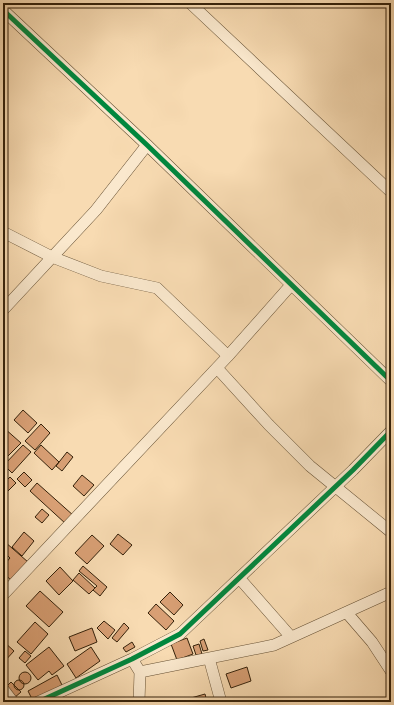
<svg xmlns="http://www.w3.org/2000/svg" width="394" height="705" font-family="Alegreya,serif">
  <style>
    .building { fill: #d89f74; stroke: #34210a }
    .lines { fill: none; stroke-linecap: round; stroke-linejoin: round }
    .minor-casing { stroke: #655034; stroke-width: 12 }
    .minor { stroke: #fae8cd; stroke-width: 11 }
    .cycleway-casing { stroke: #fae8cd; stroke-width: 8 }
    .cycleway { stroke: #00873e; stroke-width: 5 }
  </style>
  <rect width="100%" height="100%" fill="#f8dbb2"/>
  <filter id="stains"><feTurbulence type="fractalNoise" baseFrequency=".005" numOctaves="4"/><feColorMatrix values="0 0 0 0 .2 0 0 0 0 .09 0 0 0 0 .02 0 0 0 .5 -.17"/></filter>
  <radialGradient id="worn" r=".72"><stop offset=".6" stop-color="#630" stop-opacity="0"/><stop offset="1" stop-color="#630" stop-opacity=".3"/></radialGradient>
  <path class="building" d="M23,410L37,423L28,433L14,420Z
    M41,424L50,433L35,450L25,441Z
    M4,428L21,443L7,457L3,454Z
    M23,445L31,452L12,473L4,465Z
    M41,445L59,462L52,470L34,453Z
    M67,452L73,457L62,471L56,466Z
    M24,472L32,480L25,487L17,479Z
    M82,475L94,485L84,496L73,486Z
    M10,477L16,483L3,496V484Z
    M37,483L74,516L66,524L30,491Z
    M42,509L49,515L42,523L35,517Z
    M24,532L34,541L22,556L12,547Z
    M118,534L132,545L123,555L110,544Z
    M92,535L104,546L87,564L75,553Z
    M5,542L28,562L11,580L3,573V566L10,558L3,551Z
    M83,566L107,587L100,596L93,590L97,586L79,571Z
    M60,567L73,581L59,595L46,581Z
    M79,573L95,588L89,594L73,580Z
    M40,591L63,612L49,627L26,606Z
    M170,592L183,605L174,615L160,602Z
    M156,604L174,621L166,630L148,613Z
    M104,621L115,630L108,639L97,628Z
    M35,622L48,634L31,654L17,642Z
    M124,623L129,628L117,642L112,638Z
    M92,628L97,642L75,651L69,637Z
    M187,638L193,654L177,660L171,644Z
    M204,639L208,650L203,651L200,641Z
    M3,641L14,651L3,663Z
    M132,642L135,647L126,652L123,648Z
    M199,644L202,654L196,655L193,646Z
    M49,647L64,666L52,675L49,671L38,680L26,665Z
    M91,647L100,661L76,678L67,664Z
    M25,651L31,656L25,663L19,658Z
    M247,667L251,681L231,688L226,674Z
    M19 678a6 6 0 1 1 12 0a6 6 0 1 1-12 0Z
    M57,675L62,685L33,701L28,691Z
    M14 685a5 5 0 1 1 10 0a5 5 0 1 1-10 0Z
    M11,682L21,692L14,698L5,688Z
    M205,694L207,702H192L191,698Z"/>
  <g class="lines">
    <g class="minor-casing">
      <path id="minor" d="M190,3L391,192
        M3,10L147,145L391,381
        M3,232L52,257L101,276L157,288L228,356
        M3,310L96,210L147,145
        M217,368L269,425L310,466L391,532
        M240,579L291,637
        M3,595L228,356L291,285
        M347,613L372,642L391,671
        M209,658L221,702
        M132,659L140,672L274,645L391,592
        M3,689L13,702
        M38,702L132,659L180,634L353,470L391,431
        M139,702L140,672"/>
    </g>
    <use href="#minor" class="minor"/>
    <g class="cycleway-casing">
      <path id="cycleway" d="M3,10L147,145L391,381
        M38,702L132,659L180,634L353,470L391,431"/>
    </g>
    <use href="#cycleway" class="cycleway"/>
  </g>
  <rect width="394" height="705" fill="none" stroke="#f8dbb2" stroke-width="16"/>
  <rect x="4" y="4" width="386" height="697" fill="none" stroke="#34210a" stroke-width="2"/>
  <rect x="8" y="8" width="378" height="689" fill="none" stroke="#34210a"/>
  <rect width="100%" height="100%" filter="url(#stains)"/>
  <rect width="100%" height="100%" fill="url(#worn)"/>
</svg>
